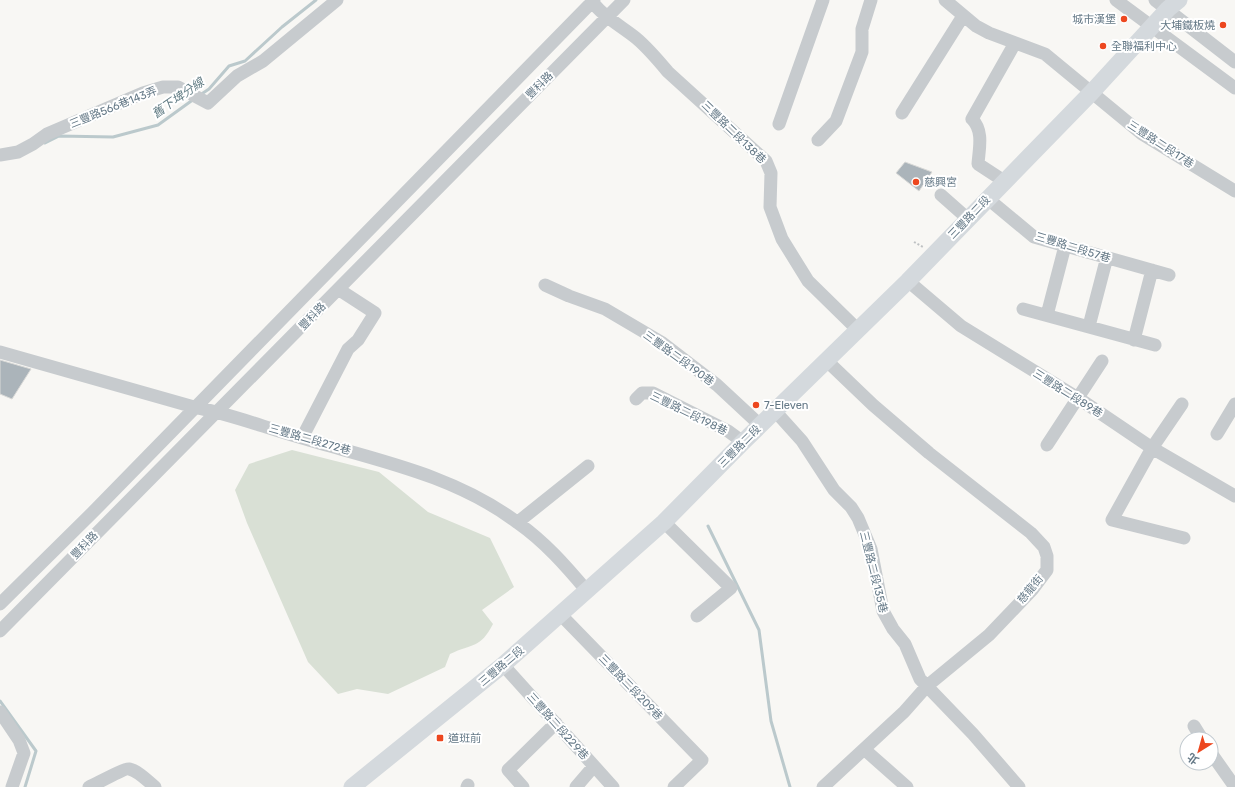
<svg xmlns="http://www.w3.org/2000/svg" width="1235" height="787" font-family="Rubik,'Noto Sans TC',sans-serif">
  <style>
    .green { fill: #d9e0d5 }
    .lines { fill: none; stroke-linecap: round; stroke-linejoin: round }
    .stream { stroke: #bbc9cc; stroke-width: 3 }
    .building { fill: #abb4ba; stroke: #d9d9d7 }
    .path { stroke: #bec1c3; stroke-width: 2; stroke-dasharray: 2 2; stroke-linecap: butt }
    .minor { stroke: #c7cbce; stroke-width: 13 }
    .major { stroke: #d4d9dd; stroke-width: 17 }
    .poi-dot { fill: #ed471f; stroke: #fff; stroke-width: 1.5 }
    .labels { text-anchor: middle; stroke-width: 4; stroke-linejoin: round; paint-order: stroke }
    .poi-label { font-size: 11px; fill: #657987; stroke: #fff; text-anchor: start }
    .street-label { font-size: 11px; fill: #657987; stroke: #fff }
    .water-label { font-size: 12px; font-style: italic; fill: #607b83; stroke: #fff }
  </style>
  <rect width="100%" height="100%" fill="#f8f7f4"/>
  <path class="green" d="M292,450L379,472L428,512L490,538L514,587L482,610L493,624C480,649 473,643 450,654L445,667L388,694L357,689L338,694L308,662L247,523L235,490L249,464Z"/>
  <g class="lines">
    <path class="stream" d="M200,95L209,89L229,66L245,61L282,27L316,0
      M45,143L59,136L113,137L158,125L194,99
      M708,526L759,630L771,721L790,787
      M0,701L36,751L25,787"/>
  </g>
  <path class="building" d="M905,162L932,172L919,191L896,173Z
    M0,360L31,369L12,399L0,394Z"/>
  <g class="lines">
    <path class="path" d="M914,242L923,247"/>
    <path class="minor" d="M591,0C602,16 621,26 636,38C648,48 658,60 668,72L766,161L771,173L770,207L782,239L808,281L858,330
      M945,0L976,26L989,33L1045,54L1142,134L1235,191
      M1116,0L1235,88
      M1155,0L1235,62
      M902,113L963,16
      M779,124L823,0
      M818,140L836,121L862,52V29L871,0
      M0,155L18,152L33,144L47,134L143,93L163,87H178L208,103L237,76L263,61L337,0
      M1004,181L978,164C979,149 984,131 972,119L1015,43
      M941,195L967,218
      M987,198L1034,237L1169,275
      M908,281L961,326L1078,398L1152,448L1235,496
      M545,285L569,296L605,309L661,342L717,385L760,425
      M1023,309L1155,345
      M1047,315L1065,246
      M1089,326L1107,257
      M1134,340L1152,270
      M0,352L194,407C231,414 266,428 302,438C376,460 455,475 518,523C545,542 566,566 587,591
      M636,399L642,393H653L728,431L743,442
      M1182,404L1152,448L1112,520L1184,538
      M775,411L802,441L834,490L851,507L858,518L871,549L883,611L893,629L905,644L920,679L973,734L1019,787
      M1217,434L1235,404
      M302,438L348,349L358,340L375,313L338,289
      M1047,445L1102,361
      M518,522L588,466
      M664,522L731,588L697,616
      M0,604L92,513L594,0
      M560,614L702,760L674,787
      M0,631L624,0
      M503,665L613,787
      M0,712L19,740L24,753L12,787
      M1194,726L1202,739
      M864,749L907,787
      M1211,753L1235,787
      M89,787C96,784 125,768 129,769C137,770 149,782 155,787
      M467,787L468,785
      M523,787L508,770L556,723
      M576,787L594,766
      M823,787L904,712L927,686L989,635L1032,590L1047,570V556L1044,547L1031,533L929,453L873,405L827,361"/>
    <path class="major" d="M352,787L503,665L664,522L743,442L908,281L1091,93L1168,9L1179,0"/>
  </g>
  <g class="poi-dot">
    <circle cx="1124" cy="19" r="4"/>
    <circle cx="1223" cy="25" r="4"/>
    <circle cx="1103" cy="46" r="4"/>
    <circle cx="916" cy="182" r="4"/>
    <circle cx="756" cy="405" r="4"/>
    <rect x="436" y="734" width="8" height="8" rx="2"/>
  </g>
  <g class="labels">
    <g class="poi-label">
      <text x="1116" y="23" text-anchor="end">城市漢堡</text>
      <text x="1215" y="29" text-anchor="end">大埔鐵板燒</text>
      <text x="1111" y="50">全聯福利中心</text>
      <text x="924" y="186">慈興宮</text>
      <text x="764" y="409">7-Eleven</text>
      <text x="448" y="742">道班前</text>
    </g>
    <g class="street-label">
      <text transform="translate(539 85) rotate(-45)" y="4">豐科路</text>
      <text transform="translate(113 107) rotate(-22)" y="4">三豐路566巷143弄</text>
      <text transform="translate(734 132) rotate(44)" y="4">三豐路二段138巷</text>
      <text transform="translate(1161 144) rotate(33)" y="4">三豐路二段17巷</text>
      <text transform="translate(969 217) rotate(-46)" y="4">三豐路二段</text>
      <text transform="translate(1073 247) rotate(17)" y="4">三豐路二段57巷</text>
      <text transform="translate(312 316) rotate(-46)" y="4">豐科路</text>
      <text transform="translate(679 358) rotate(36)" y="4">三豐路二段190巷</text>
      <text transform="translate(1068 393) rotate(32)" y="4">三豐路二段89巷</text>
      <text transform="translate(689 413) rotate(26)" y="4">三豐路二段198巷</text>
      <text transform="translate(310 439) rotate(16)" y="4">三豐路二段272巷</text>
      <text transform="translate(739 446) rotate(-45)" y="4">三豐路二段</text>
      <text transform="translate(84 545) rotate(-46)" y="4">豐科路</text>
      <text transform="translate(874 572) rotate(76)" y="4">三豐路二段135巷</text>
      <text transform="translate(1030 589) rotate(-50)" y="4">慈龍街</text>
      <text transform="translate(501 666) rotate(-40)" y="4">三豐路二段</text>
      <text transform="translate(631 687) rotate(46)" y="4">三豐路二段209巷</text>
      <text transform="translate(558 726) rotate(48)" y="4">三豐路二段229巷</text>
    </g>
    <g class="water-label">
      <text transform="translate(178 98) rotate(-35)" y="4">舊下埤分線</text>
    </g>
  </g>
  <g transform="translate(1199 751) rotate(217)"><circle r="19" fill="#ffffff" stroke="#c1c9cf"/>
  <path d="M0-3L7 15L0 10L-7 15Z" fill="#ed471f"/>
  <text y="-6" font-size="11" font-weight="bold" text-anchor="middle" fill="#657987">北</text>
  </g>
</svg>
